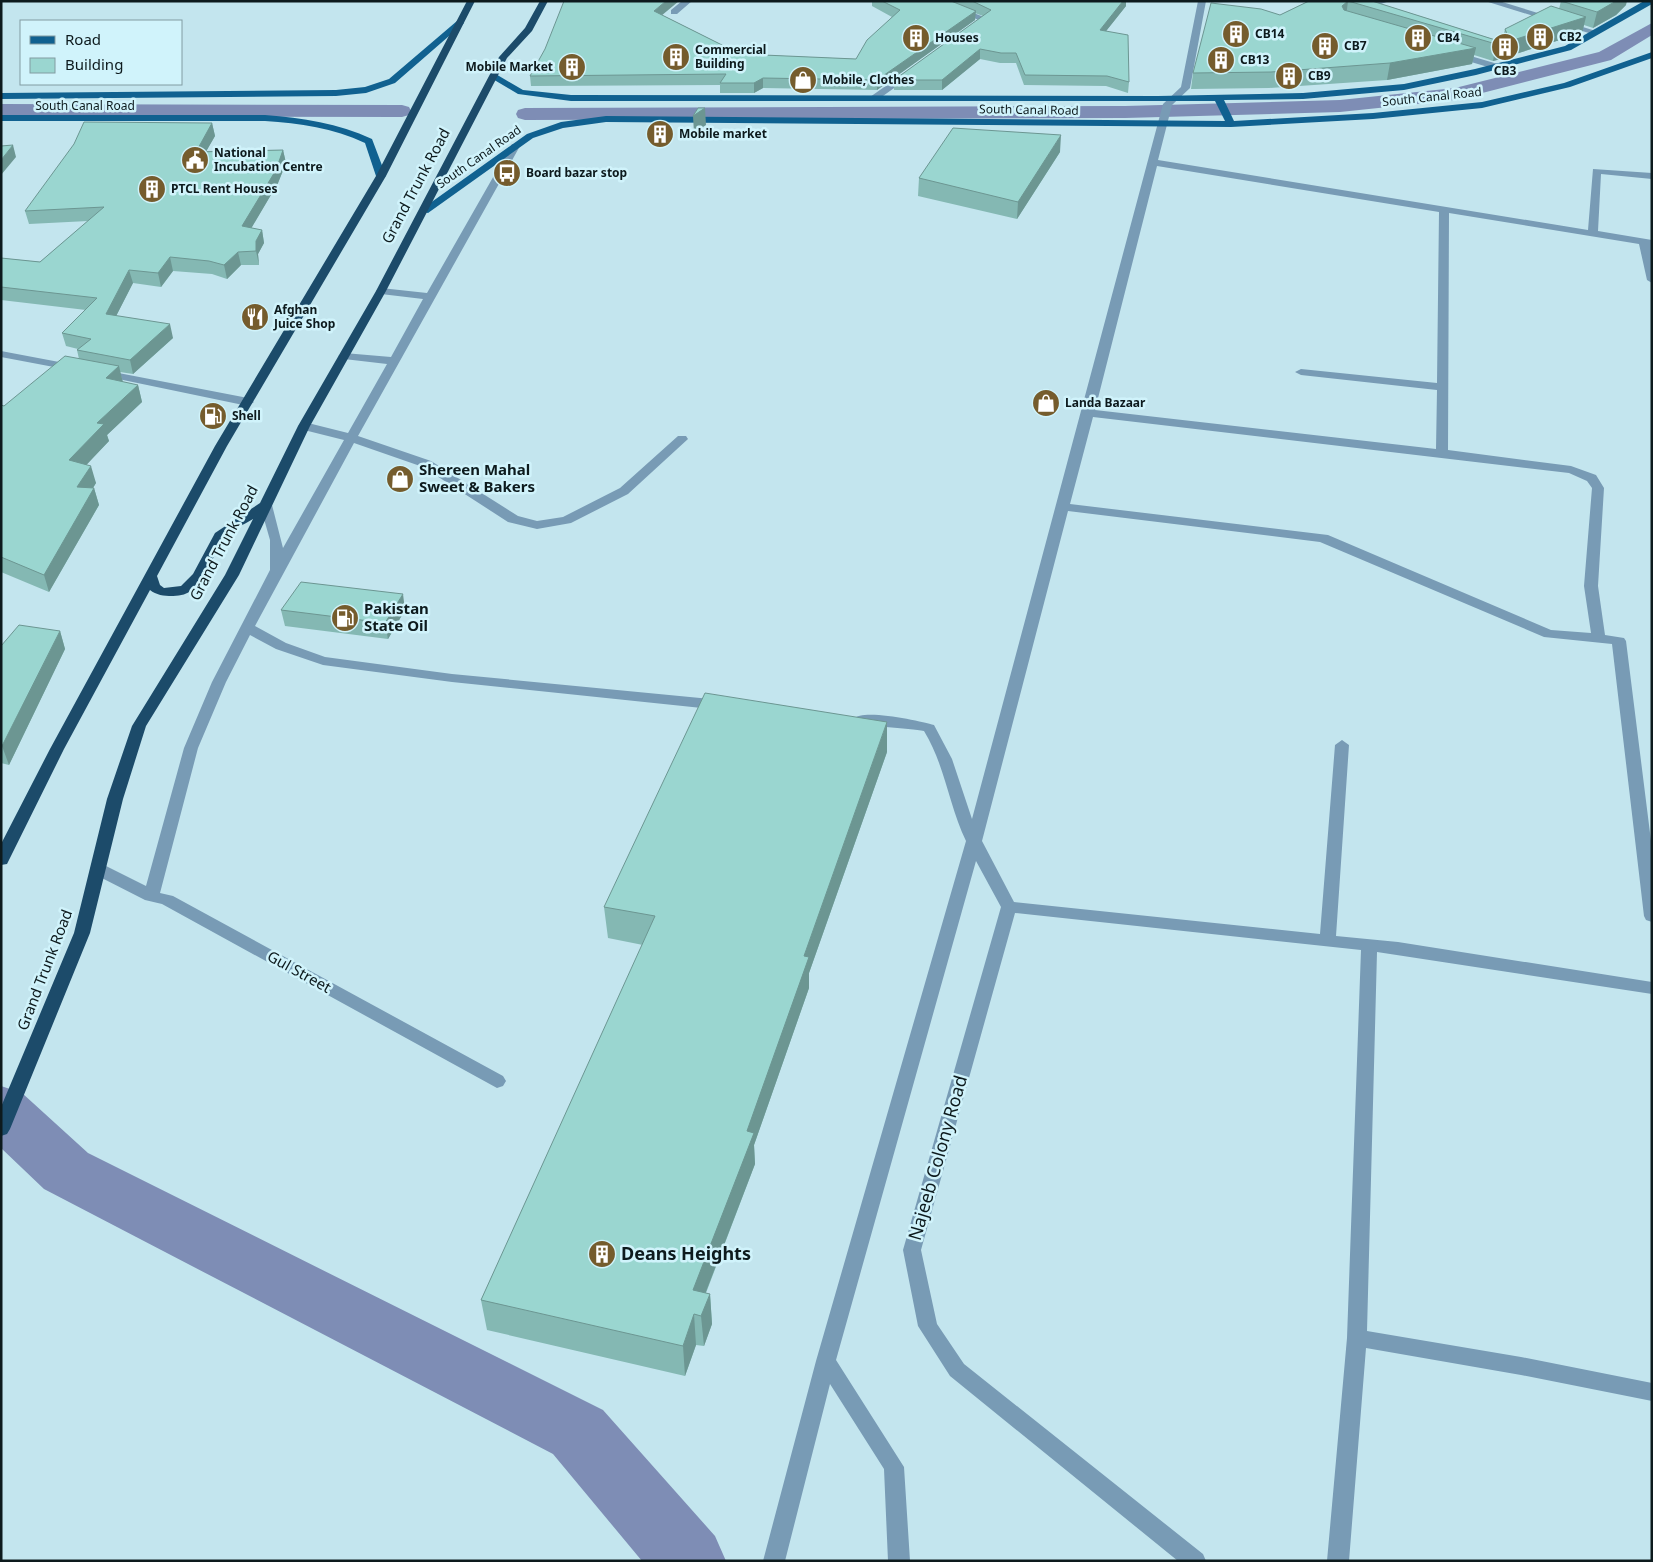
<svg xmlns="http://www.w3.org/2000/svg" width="1653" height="1562" font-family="'Noto Sans',sans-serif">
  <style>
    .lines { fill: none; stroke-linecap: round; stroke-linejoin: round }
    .canal { fill: #7e8db5; fill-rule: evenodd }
    .river { fill: #7e8db5; fill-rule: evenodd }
    .minor { fill: #789bb5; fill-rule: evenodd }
    .major { fill: #106190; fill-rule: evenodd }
    .highway { fill: #1c4b6a; fill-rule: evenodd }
    .wall { fill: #84b8b3 }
    .shaded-wall { fill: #6c9692 }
    .building { fill: #9ad6d0; stroke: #6c9692 }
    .labels { text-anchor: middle; stroke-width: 5; stroke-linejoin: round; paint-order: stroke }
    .far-poi-label { font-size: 12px; font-weight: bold; fill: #0d1a1d; stroke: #d0f3fb; text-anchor: start }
    .far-street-label { font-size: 12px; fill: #0d1a1d; stroke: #d0f3fb }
    .street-label { font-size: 15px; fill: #0d1a1d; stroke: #d0f3fb }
    .poi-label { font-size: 15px; font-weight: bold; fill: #0d1a1d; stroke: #d0f3fb; text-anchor: start }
    .near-street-label { font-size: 18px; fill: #0d1a1d; stroke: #d0f3fb }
    .near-poi-label { font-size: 18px; font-weight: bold; fill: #0d1a1d; stroke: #d0f3fb; text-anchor: start }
  </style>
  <rect width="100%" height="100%" fill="#c3e5ee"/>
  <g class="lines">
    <path class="canal" d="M1652,23V35L1611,60L1455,100L1340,112L1125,118L525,120L518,118L516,114L518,110L525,108L1125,106L1340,100L1455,88L1599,52Z
      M1,104L402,105L409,107L411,111L409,115L402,117L1,116Z"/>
    <path class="river" d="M1,1086L22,1093L88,1153L603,1410L715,1536L726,1561H642L553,1454L44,1189L1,1148Z"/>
    <path class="minor" d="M682,1H692L677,14H671V10Z
      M930,1H943L989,19L976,30H970V26L979,20Z
      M1198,1H1206L1190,88L1172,105L1158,160L1588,230L1593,169L1652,173V179L1601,174L1598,231L1652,240V283L1647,280L1639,244L1449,213L1448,450L1571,466L1596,475L1604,488L1598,586L1605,635L1624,638L1626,641L1652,849V922L1646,920L1644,916L1612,644L1544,637L1320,542L1068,511L982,841L1014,902L1320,934L1335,745L1342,740L1349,745L1336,936L1398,942L1652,982V994L1377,952L1367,1331L1521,1357L1652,1383V1401L1521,1375L1366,1348L1349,1561H1327L1347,1338L1361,950L1015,913L921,1250L937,1324L964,1364L1203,1554L1206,1561H1178L950,1376L918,1326L903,1250L1001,907L976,861L836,1360L904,1467L910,1561H888L884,1469L830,1384L785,1561H763L816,1361L966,841C949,806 945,765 924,731C911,728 859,727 854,719C861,708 921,721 934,725L952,759L972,819L1163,104L1181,87ZM1157,166L1439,212L1437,383L1301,369L1295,372L1301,375L1437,390L1436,449L1095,410ZM1093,417L1569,473L1587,481L1592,488L1584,586L1591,633L1551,630L1328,535L1070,504Z
      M1375,1H1390L1359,11L1355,8Z
      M1485,1H1499L1599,32L1592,34Z
      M1454,51L1501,65L1502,67L1498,70L1451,56L1450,54Z
      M907,71L915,73L876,101H870V97Z
      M512,144L520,146L358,436L431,461L518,516L537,521L563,517L620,488L678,436H686L688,439L628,494L571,523L537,529L508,522L423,467L354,443L255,626L286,643L325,657L452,674L721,700L728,705L721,710L452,682L323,665L276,649L250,635L226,682L198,748L160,893L173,896L503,1076L506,1081L503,1086L497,1088L162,904L145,900L92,873L90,869L92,865H104L146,886L184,748L212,682L270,570V540L260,505L266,501L272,505L283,548L344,440L300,429L298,426L304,422L348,433L387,364L344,359L338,356L344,353L391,357L423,299L381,294L376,291L381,288L427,293Z
      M1,351L75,365L81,368L75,371L1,357Z
      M103,370L248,398L254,402L248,406L99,375V371Z"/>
    <path class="major" d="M1644,1H1652V4L1571,50L1476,75L1404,90L1303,99L1224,100L1234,121L1373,113L1482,102L1564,83L1652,52V58L1570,87L1482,108L1373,119L1231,127L606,122L563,128L533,138L428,213L419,211L527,134L561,122L606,116L1225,121L1215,101H571L518,94L491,78V74L494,73L523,90L571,95L1158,96L1303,93L1404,84L1475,69L1565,46Z
      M457,21L464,23L395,83L366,93L336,96L1,99V93L336,90L365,87L389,79Z
      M1,115H265C303,118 338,123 372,139L386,176L381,179L376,176L365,143C333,128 300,123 265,121H1Z"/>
    <path class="highway" d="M467,1H475L386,176L227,446L157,576L160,585L164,588L181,586L193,574L215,533L260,503L298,426L376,291L499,57L525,28L540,1H548L532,31L507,58L386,291L310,426L239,575L146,726L123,799L90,933L10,1129L7,1134L1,1136V1107L74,933L107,799L132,726L225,575L253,519C243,525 231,530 224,539C208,560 205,597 172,596C164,596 156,595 150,590L64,749L9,860L7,864L1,865V844L50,749L215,446L376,176Z"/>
  </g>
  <path class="wall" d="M872,1H1126V6L1106,31L1129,82L1128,93L1106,86L1024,85L1016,63H1000L980,59L942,90H894V80L983,16L975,13V20L877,90L763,88L754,93H720V85L531,86L530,76L662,15L740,54L856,59L892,17L872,6Z
    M1309,1H1372L1502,42L1505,29L1559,9L1561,1L1626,5L1616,15L1593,28L1584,25L1582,33L1506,57L1503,50L1501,59L1493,61L1474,55L1472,64L1387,80L1269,88L1191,89L1193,73L1280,15Z
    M212,123L215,136L206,151L283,150L286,163L278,183L251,228L262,230L264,243L258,254L259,265H241L227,279L212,274L173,271L161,287L133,283L116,316L173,338L133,374L120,372L123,382L138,385L142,402L107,435L109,441L86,465L96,483L93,488H94L99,505L49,592L1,572V405L4,406L79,359L77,350L78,349L66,346L62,333L86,310L1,300V258L40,262L88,221L29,224L25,211Z
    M1060,152L1017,219L918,196L919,178Z
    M281,610H405L388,639L285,626Z
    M60,631L65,649L9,765L1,763V646Z
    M887,752L809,973V988L754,1145L755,1164L706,1293L710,1294L712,1324L704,1346L696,1345L685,1376L487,1330L481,1300L643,945L608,938L604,907Z"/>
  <path class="shaded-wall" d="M666,1H679L655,21L654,11Z
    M1123,1H1126V6L1099,40L1100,30Z
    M1348,1L1346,17L1342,6Z
    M1616,1H1627L1626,5L1616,15L1593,28L1597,12Z
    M976,11L975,20L877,90V80Z
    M1586,17L1582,33L1506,57L1510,41Z
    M1505,43L1501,59L1493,61L1496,44Z
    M1476,48L1472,64L1387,80L1390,63Z
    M980,49V59L942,90V80Z
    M763,78V88L754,93V83Z
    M705,108L706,125L694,133L693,116Z
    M212,123L215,136L199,164L196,152Z
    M1061,135L1060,152L1017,219L1018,202Z
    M13,145L16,157L1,175V160Z
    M283,150L286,163L278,183L245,239L242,226Z
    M262,230L264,243L258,254L259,265L256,251V241Z
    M238,252L241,265L227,279L224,265Z
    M170,257L173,271L161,287L158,273Z
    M129,270L133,283L110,328L106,314Z
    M170,324L173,338L133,374L130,360Z
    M119,366L123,383L106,378Z
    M138,385L142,402L107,435L109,441L74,478L69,460L97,423Z
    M91,466L96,483L82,505L77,487Z
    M94,488L99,505L49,592L44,575Z
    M403,594L405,610L388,639L385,623Z
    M60,631L65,649L9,765L2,746Z
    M887,722V752L809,973V988L754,1145L755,1164L697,1315L693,1290L747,1131L804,956Z
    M710,1294L712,1324L704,1346L701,1316Z
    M694,1314L696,1345L685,1376L683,1346Z"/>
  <path class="building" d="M564,1H666L654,11L740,54L856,59L867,40L900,10L882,1H951L976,11L877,80L763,78L754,83H720L726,74L530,76L545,49Z
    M972,1H1123L1100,30L1128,35L1129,82L1107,76L1025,75L1016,53H1001L980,49L942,80H894L991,10Z
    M1309,1H1372L1505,43L1496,44L1348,1L1342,6L1344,10L1476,48L1390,63L1271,72L1193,73L1211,3L1261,9L1280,15Z
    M1561,1H1616L1597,12Z
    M1551,6L1586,17L1510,41L1505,29Z
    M698,108H705L693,116Z
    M84,122L212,123L196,152L283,150L276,170L242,226L262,230L256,241V251L238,252L224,265L209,261L170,257L158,273L129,270L106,314L170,324L130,360L77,350L91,339L62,333L97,298L1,287V258L40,262L104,207L25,211L74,144Z
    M953,128L1061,135L1018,202L919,178Z
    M13,145L1,160V146Z
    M65,356L119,366L106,378L138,385L97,423L104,424L69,460L91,466L77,487L94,488L44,575L1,557V405L4,406Z
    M301,582L403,594L385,623L281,610Z
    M19,625L60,631L2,746H1V646Z
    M705,693L887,722L804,956L809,957L747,1131L754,1133L693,1290L710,1294L701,1316L694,1314L683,1346L481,1300L655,916L604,907Z"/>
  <defs>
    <g id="building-disc" transform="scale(1.4375)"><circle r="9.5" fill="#755c2d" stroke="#d0f3fb"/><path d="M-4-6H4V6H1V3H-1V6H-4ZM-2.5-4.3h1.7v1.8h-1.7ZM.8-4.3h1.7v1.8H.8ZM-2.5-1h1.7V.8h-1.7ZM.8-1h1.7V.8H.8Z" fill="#fff"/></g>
    <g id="shop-disc" transform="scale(1.4375)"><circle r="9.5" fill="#755c2d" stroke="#d0f3fb"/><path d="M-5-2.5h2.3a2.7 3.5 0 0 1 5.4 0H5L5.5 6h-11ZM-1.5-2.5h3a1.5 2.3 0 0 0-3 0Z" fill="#fff"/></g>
    <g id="civic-disc" transform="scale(1.4375)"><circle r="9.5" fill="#755c2d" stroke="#d0f3fb"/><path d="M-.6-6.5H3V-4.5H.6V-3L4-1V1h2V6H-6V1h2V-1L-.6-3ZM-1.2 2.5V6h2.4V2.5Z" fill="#fff"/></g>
    <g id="bus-disc" transform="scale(1.4375)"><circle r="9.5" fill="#755c2d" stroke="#d0f3fb"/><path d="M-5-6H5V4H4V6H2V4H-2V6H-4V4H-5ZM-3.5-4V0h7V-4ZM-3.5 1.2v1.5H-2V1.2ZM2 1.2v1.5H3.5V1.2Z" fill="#fff"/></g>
    <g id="restaurant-disc" transform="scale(1.4375)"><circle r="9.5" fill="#755c2d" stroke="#d0f3fb"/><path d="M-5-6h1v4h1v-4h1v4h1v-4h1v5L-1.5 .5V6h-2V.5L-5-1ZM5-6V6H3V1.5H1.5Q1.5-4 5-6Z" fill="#fff"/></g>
    <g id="fuel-disc" transform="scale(1.4375)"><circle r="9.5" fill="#755c2d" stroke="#d0f3fb"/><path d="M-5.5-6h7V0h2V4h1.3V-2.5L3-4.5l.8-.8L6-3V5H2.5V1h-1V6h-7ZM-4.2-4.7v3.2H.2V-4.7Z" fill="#fff"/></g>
  </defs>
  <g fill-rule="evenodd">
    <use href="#building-disc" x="1236" y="34"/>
    <use href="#building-disc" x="1540" y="37"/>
    <use href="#building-disc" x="916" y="38"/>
    <use href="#building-disc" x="1418" y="38"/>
    <use href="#building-disc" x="1325" y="46"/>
    <use href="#building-disc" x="1505" y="47"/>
    <use href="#building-disc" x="676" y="57"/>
    <use href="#building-disc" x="1221" y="60"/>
    <use href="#building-disc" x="572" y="67"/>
    <use href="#building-disc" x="1289" y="76"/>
    <use href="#shop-disc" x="803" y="80"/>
    <use href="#building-disc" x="660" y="134"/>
    <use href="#civic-disc" x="195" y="160"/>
    <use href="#bus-disc" x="507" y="173"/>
    <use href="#building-disc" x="152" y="189"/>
    <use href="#restaurant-disc" x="255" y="317"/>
    <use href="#shop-disc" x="1046" y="403"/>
    <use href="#fuel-disc" x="213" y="416"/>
    <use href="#shop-disc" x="400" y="479"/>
    <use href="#fuel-disc" x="345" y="618"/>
    <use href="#building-disc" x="602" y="1254"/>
  </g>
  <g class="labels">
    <g class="far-poi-label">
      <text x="1255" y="38">CB14</text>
      <text x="1559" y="41">CB2</text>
      <text x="935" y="42">Houses</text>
      <text x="1437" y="42">CB4</text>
      <text x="1344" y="50">CB7</text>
      <text x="695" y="54">Commercial<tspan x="695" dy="14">Building</tspan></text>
      <text x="1240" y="64">CB13</text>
      <text x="553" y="71" text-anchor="end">Mobile Market</text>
      <text x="1505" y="75" text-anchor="middle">CB3</text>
      <text x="1308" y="80">CB9</text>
      <text x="822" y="84">Mobile, Clothes</text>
      <text x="679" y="138">Mobile market</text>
      <text x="214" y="157">National<tspan x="214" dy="14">Incubation Centre</tspan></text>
      <text x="526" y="177">Board bazar stop</text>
      <text x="171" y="193">PTCL Rent Houses</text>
      <text x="274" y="314">Afghan<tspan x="274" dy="14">Juice Shop</tspan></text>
      <text x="1065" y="407">Landa Bazaar</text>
      <text x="232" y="420">Shell</text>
    </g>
    <g class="far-street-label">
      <text transform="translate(1432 97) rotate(-6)" y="4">South Canal Road</text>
      <text x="85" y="110">South Canal Road</text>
      <text transform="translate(1029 110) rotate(1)" y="4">South Canal Road</text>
      <text transform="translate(479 157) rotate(-35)" y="4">South Canal Road</text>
    </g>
    <g class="street-label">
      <text transform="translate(416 186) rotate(-62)" y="5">Grand Trunk Road</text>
      <text transform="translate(224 543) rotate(-62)" y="5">Grand Trunk Road</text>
      <text transform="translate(45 970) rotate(-69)" y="5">Grand Trunk Road</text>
      <text transform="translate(299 972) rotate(29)" y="5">Gul Street</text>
    </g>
    <g class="poi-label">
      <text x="419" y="475">Shereen Mahal<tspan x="419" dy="17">Sweet &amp; Bakers</tspan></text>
      <text x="364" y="614">Pakistan<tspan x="364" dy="17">State Oil</tspan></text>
    </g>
    <g class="near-street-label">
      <text transform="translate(938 1158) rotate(-74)" y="6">Najeeb Colony Road</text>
    </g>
    <g class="near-poi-label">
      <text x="621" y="1260">Deans Heights</text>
    </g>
  </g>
  <rect width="1653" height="1562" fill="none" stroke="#0d1a1d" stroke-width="5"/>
  <rect x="20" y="20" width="162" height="65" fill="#d0f3fb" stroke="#829ca2"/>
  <rect x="30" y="36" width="25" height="8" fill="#106190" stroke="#829ca2"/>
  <text x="65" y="45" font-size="15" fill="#0d1a1d">Road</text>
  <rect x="30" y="58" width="25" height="15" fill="#9ad6d0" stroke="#829ca2"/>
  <text x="65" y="70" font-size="15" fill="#0d1a1d">Building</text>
</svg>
